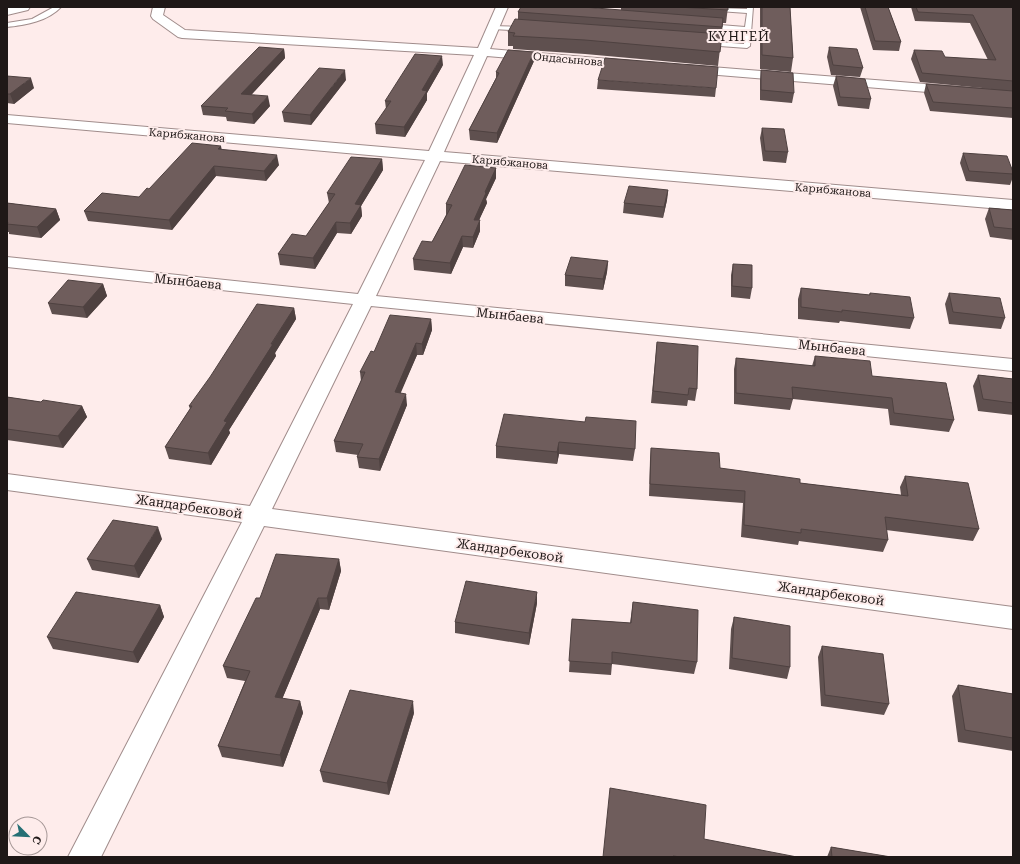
<svg xmlns="http://www.w3.org/2000/svg" width="1020" height="864" font-family="'Roboto Serif',serif">
  <style>
    .lines { fill: none; stroke-linecap: round; stroke-linejoin: round }
    .service-casing { stroke: #a08c8b; stroke-width: 2 }
    .minor-casing { stroke: #a08c8b; stroke-width: 2 }
    .service { fill: #fff; fill-rule: evenodd }
    .minor { fill: #fff; fill-rule: evenodd }
    .wall { fill: #5f504f }
    .shaded-wall { fill: #4e4140 }
    .building { fill: #6f5d5c; stroke: #4e4140 }
    .labels { text-anchor: middle; stroke-width: 4; stroke-linejoin: round; paint-order: stroke }
    .far-street-label { font-size: 11px; fill: #1f1817; stroke: #feeceb }
    .far-quarter-label { font-size: 13px; letter-spacing: 1px; fill: #1f1817; stroke: #feeceb }
    .street-label { font-size: 13px; fill: #1f1817; stroke: #feeceb }
  </style>
  <rect width="100%" height="100%" fill="#feeceb"/>
  <g class="lines">
    <g class="service-casing">
      <path id="service" d="M54,7H61C48,21 26,25 7,27V23L32,19Z
        M687,7L747,9V7H753L750,46L747,48L706,45L703,43L706,41L744,44L745,31L708,28L705,26L708,24L745,27L747,13L690,9Z
        M491,26L526,27L529,29L526,31L493,29L490,27Z"/>
    </g>
    <g class="minor-casing">
      <path id="minor" d="M7,7H30L28,10L7,15Z
        M153,7H165L163,15L185,30L478,48L496,7H508L490,49L633,61L638,62L640,65L638,68L633,69L487,56L444,152L1013,200V210L440,161L376,296L1013,359V371L371,306L272,509L1013,607V629L264,526L101,857H68L242,522L7,490V474L250,506L353,304L7,267V257L358,294L425,160L7,123V115L429,151L474,55L182,38L178,37L153,19L151,16Z
        M687,65L1013,91V99L682,72L680,69L682,66Z"/>
    </g>
    <use href="#service" class="service"/>
    <use href="#minor" class="minor"/>
  </g>
  <path class="wall" d="M621,7H728L726,23H723L718,66L585,54L513,49V46H508V32L518,19V12L621,10Z
    M760,7H790L793,58L791,72L760,69Z
    M860,7H888L901,42L899,51L873,50Z
    M911,7H1013V118L930,111L924,93L926,84L993,89L920,82L911,59L914,50L945,57L988,60L970,23L915,21Z
    M829,47L863,68L860,77L831,75L827,57Z
    M284,49L285,58L251,95L270,106L254,124L227,121L226,117L203,115L201,106Z
    M534,61L497,143L470,140L469,130L496,78V72Z
    M443,65L427,93V100L405,137L376,134L375,124L386,109L385,101Z
    M761,70L794,93L792,103L760,100V80Z
    M7,76L34,88L14,104L7,103Z
    M836,76L871,99L869,109L838,106L833,86Z
    M346,80L311,125L284,122L282,112Z
    M598,80L716,88L715,97L597,89Z
    M762,128L788,152L786,163L763,161L760,138Z
    M222,150L279,165L266,181L216,176L172,230L88,221L84,211L139,197L149,189Z
    M963,153L1013,172V177L1010,185L966,181L960,163Z
    M382,159L383,170L361,206L362,216L351,234L337,233L315,269L280,265L278,254L306,236L329,203L327,193Z
    M496,168V178L486,199L487,203L479,220L480,231L473,248L463,247L451,274L414,270L413,259L432,242L446,215V204Z
    M668,190L667,200L663,218L623,213L624,203Z
    M7,203L56,209L60,220L41,238L9,234V232H7Z
    M989,208L1013,210V240L990,237L985,219Z
    M608,261L607,272L603,290L565,286V275Z
    M733,264L752,288L750,299L731,297V275Z
    M103,284L107,296L87,318L52,314L48,303Z
    M801,288L869,295L870,293L914,318L910,329L840,321L839,323L798,319V299Z
    M949,293L1005,318L1001,329L949,324L945,304Z
    M294,308L296,319L275,353L276,356L229,430L230,433L211,465L169,459L165,447L190,409L189,406Z
    M431,319L432,330L423,355H417L400,393L407,405L380,471L359,468L357,457L358,455L336,452L334,441L361,381L360,372L374,352Z
    M657,342L697,389L695,401L688,400L687,406L651,403Z
    M815,356L872,376L954,420L949,432L890,425L888,409L793,399L790,410L734,404V369L736,358L812,366Z
    M978,375L1013,379V415L978,411L973,386Z
    M7,397L41,402L82,406L87,417L63,448L7,440Z
    M585,422L635,449L633,461L559,454L557,464L496,458V446Z
    M651,448L720,468L800,483L901,495L900,487L905,476L979,529L973,541L886,530L888,540L883,552L799,541L798,545L741,537L743,503L649,496L650,459Z
    M162,539L139,578L92,570L87,559Z
    M339,559L341,571L329,610L320,609L282,699L300,701L303,713L283,767L222,757L218,746L245,681L227,678L223,666L260,598Z
    M633,602L697,662L694,674L612,664L611,675L569,672L572,619L630,623Z
    M537,603L529,645L455,633V622Z
    M160,605L164,617L138,663L53,649L47,637Z
    M734,617L790,667L787,679L729,669L731,629Z
    M822,646L889,704L884,715L821,706L818,657Z
    M958,685L1013,694V751L958,742L952,696Z
    M414,713L389,795L323,782L320,771Z
    M831,847L891,857H827Z"/>
  <path class="shaded-wall" d="M284,49L285,58L243,104L241,94Z
    M534,52V61L497,143V133Z
    M442,56L443,65L427,93V100L405,137L404,127L422,90Z
    M345,70L346,80L311,125L310,115Z
    M31,78L34,88L14,104L10,94Z
    M268,96L270,106L254,124L252,114Z
    M221,146L223,156L218,149Z
    M277,155L279,165L266,181L264,171Z
    M382,159L383,170L361,206L362,216L351,234L350,223L355,204Z
    M214,166L216,176L172,230L169,220Z
    M496,168V178L486,199L487,203L474,231V220L485,192Z
    M668,190L667,200L663,218L664,207Z
    M56,209L60,220L41,238L37,227Z
    M480,220V231L473,248V237Z
    M336,222L337,233L315,269L313,258Z
    M462,236L463,247L451,274L450,263Z
    M608,261L607,272L603,290V279Z
    M103,284L107,296L87,318L83,307Z
    M294,308L296,319L275,353L276,356L229,430L230,433L211,465L208,453L224,421Z
    M431,319L432,330L423,355L422,344Z
    M416,343L417,355L396,404L395,392Z
    M406,394L407,405L380,471L379,459Z
    M82,406L87,417L63,448L58,436Z
    M559,442V454L557,464V452Z
    M158,527L162,539L139,578L134,566Z
    M339,559L341,571L329,610L327,598Z
    M537,592V603L529,645V633Z
    M318,598L320,609L278,709L275,697Z
    M160,605L164,617L138,663L133,652Z
    M300,701L303,713L283,767L280,755Z
    M413,701L414,713L389,795L387,783Z"/>
  <path class="building" d="M521,7H583L723,18L722,27L518,12Z
    M678,7H728V10Z
    M762,7H790L793,58L762,55Z
    M865,7H888L901,42L875,41Z
    M916,7H1013V81L922,73L914,50L942,51L945,57L996,60L973,15L918,12Z
    M515,19L722,34L720,52L585,40L513,36L515,33L508,32Z
    M259,47L284,49L241,94L268,96L252,114L225,111L228,108L201,106Z
    M829,47L857,49L863,68L833,65Z
    M508,50L534,52L497,133L469,130L499,73L496,72Z
    M415,54L442,56L422,90L427,91L404,127L375,124L391,101H385Z
    M605,58L718,67L716,88L598,80Z
    M319,68L345,70L310,115L282,112Z
    M761,70L793,73L794,93L761,90Z
    M7,76L31,78L10,94H7Z
    M836,76L865,79L871,99L840,97Z
    M926,84L1013,91V108L933,102Z
    M762,128L784,129L788,152L765,151Z
    M192,143L221,146L218,149L277,155L264,171L214,166L169,220L84,211L102,193L139,197L147,188L149,189Z
    M963,153L1007,156L1013,172V174L969,171Z
    M351,157L382,159L355,204L361,205L350,223L336,222L313,258L278,254L292,234L306,236L335,194L327,193Z
    M465,165L496,168L485,192L486,193L474,220H480L473,237L462,236L450,263L413,259L422,241L432,242L452,205L446,204Z
    M629,186L668,190L664,207L624,203Z
    M7,203L56,209L37,227L7,224L8,222H7Z
    M989,208L1013,210V229L994,227Z
    M571,257L608,261L603,279L565,275Z
    M733,264L752,265V288L732,286Z
    M68,280L103,284L83,307L48,303Z
    M801,288L870,295V293L910,297L914,318L842,310V312L801,307Z
    M949,293L1000,298L1005,318L953,312Z
    M257,304L294,308L271,344H273L224,421L227,422L208,453L165,447L192,406H189L210,377Z
    M390,315L431,319L422,344L416,343L395,392L406,394L379,459L357,457L363,444L334,441L365,372H360L371,351L374,352Z
    M657,342L698,346L697,389L689,388L688,395L653,391Z
    M815,356L870,361L872,376L946,383L954,420L894,413L892,398L792,387L793,399L736,393V358L815,366Z
    M978,375L1013,379V403L983,399Z
    M7,397L41,402L43,400L82,406L58,436L7,429Z
    M504,414L585,422L586,417L636,421L635,449L559,442L557,452L496,446Z
    M651,448L719,453L720,468L800,479V483L908,496L905,476L968,483L979,529L885,517L888,540L801,529V533L744,525L745,491L650,484Z
    M113,520L158,527L134,566L87,559Z
    M276,554L339,559L327,598H318L275,697L300,701L280,755L218,746L250,671L223,666L256,598H260Z
    M466,581L537,592L529,633L455,622Z
    M76,592L160,605L133,652L47,637Z
    M633,602L698,610L697,662L612,652V664L569,661L572,619L631,623Z
    M734,617L790,626V667L732,658Z
    M822,646L883,654L889,704L825,695Z
    M958,685L1013,694V738L965,730Z
    M350,690L413,701L387,783L320,771Z
    M610,788L706,805L704,839L797,857H681L673,856V857H603Z
    M831,847L891,857H832Z"/>
  <g class="labels">
    <g class="far-street-label">
      <text transform="translate(568 59) rotate(5)" y="4">Ондасынова</text>
      <text transform="translate(187 135) rotate(5)" y="4">Карибжанова</text>
      <text transform="translate(510 162) rotate(5)" y="4">Карибжанова</text>
      <text transform="translate(833 190) rotate(5)" y="4">Карибжанова</text>
    </g>
    <g class="far-quarter-label">
      <text x="739" y="41">КҮНГЕЙ</text>
    </g>
    <g class="street-label">
      <text transform="translate(188 281) rotate(6)" y="5">Мынбаева</text>
      <text transform="translate(510 315) rotate(6)" y="5">Мынбаева</text>
      <text transform="translate(832 347) rotate(6)" y="5">Мынбаева</text>
      <text transform="translate(189 506) rotate(8)" y="5">Жандарбековой</text>
      <text transform="translate(510 550) rotate(8)" y="5">Жандарбековой</text>
      <text transform="translate(831 593) rotate(8)" y="5">Жандарбековой</text>
    </g>
  </g>
  <rect width="1020" height="864" fill="none" stroke="#1f1817" stroke-width="16"/>
  <g transform="translate(28 836) rotate(114)"><circle r="19" fill="#feeceb" stroke="#a59796"/>
  <path d="M0-3L7 15L0 10L-7 15Z" fill="#267075"/>
  <text y="-6" font-size="11" font-weight="bold" text-anchor="middle" fill="#1f1817">С</text>
  </g>
</svg>
